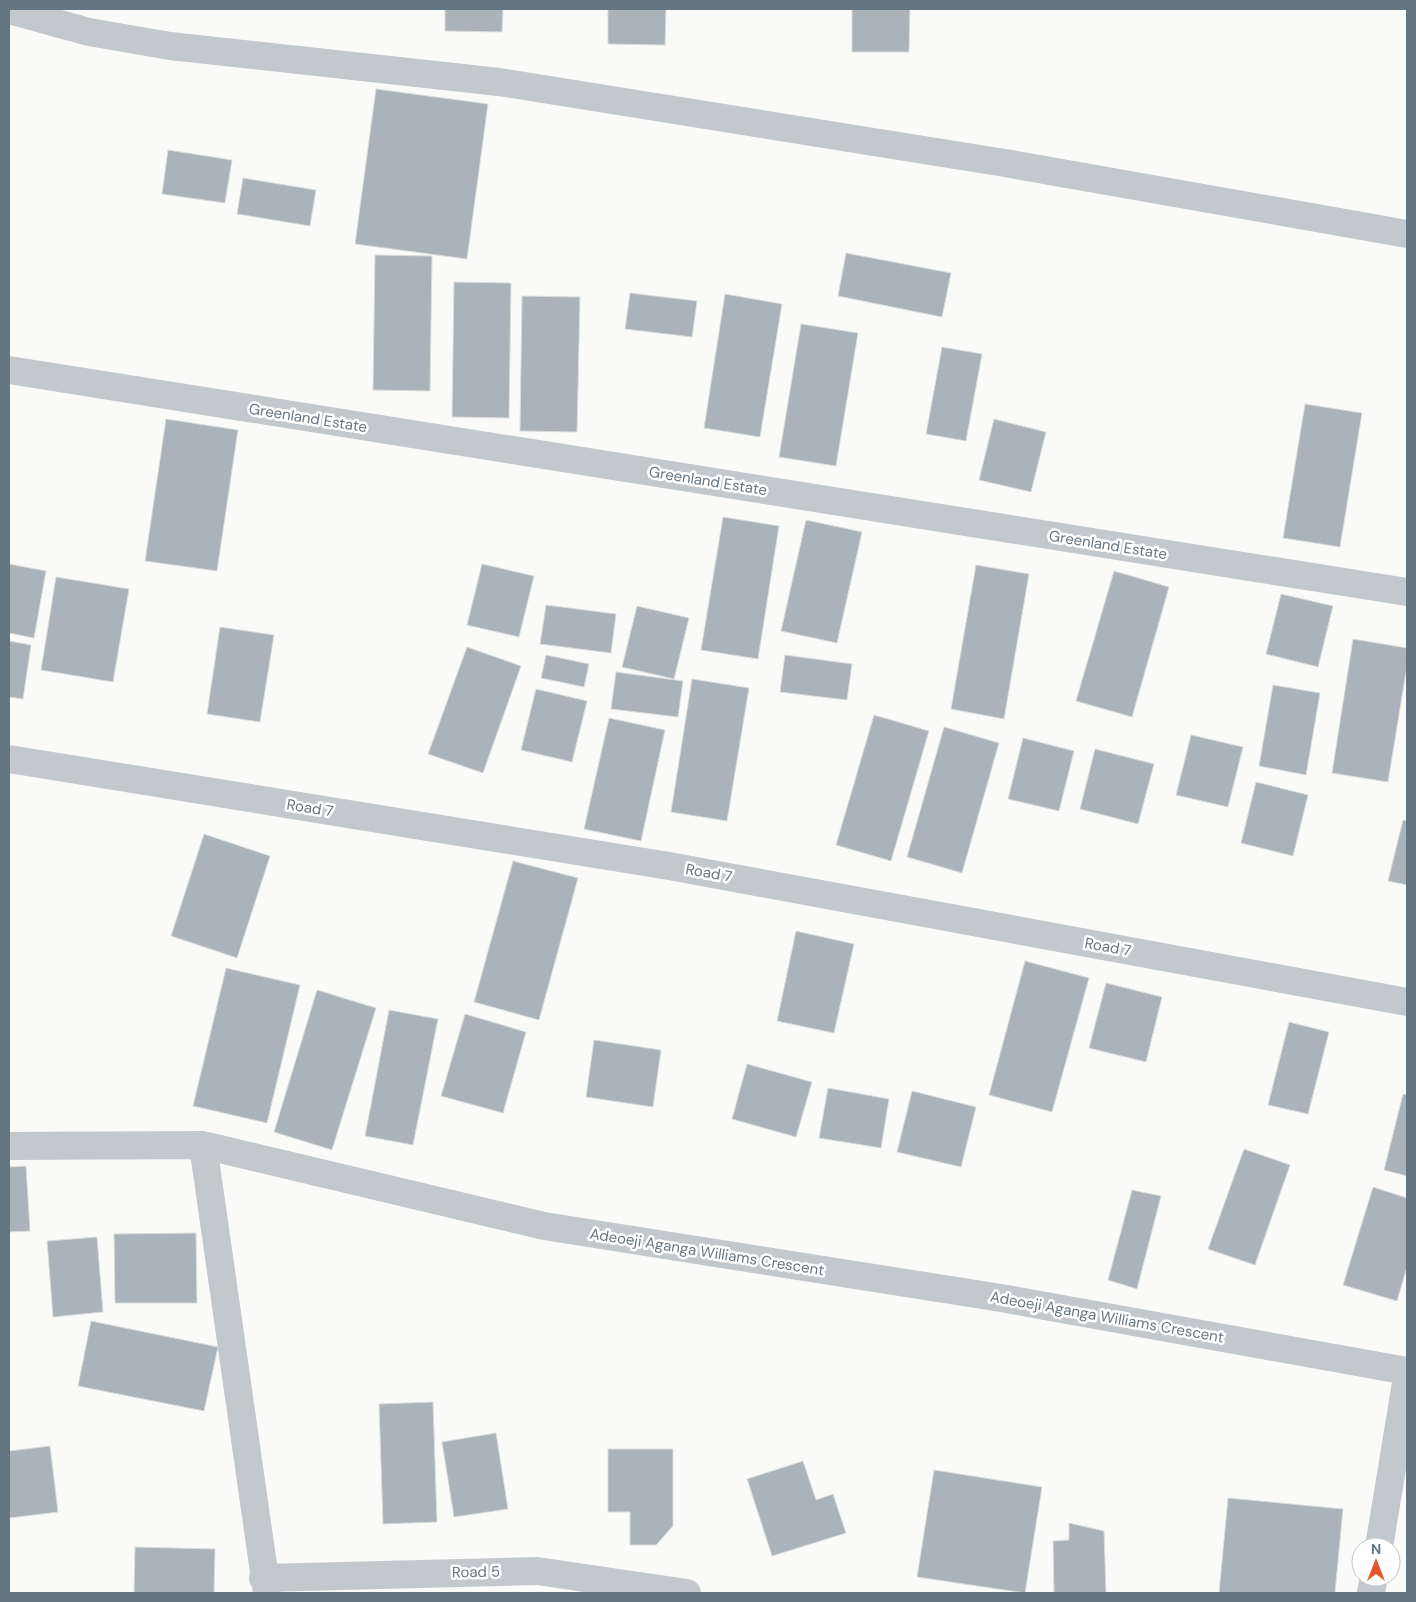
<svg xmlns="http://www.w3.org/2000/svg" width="1416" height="1602" font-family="'DM Sans',sans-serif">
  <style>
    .building { fill: #aab3b9; stroke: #dcdcda }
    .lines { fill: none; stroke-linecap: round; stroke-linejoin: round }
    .street { stroke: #c3c8cc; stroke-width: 28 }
    .labels { text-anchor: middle; stroke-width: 5; stroke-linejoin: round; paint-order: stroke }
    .street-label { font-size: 15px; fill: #657683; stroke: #fff }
  </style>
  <rect width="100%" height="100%" fill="#fafaf8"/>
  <path class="building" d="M445,9H503L502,32L445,31Z
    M608,9H666L665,45L608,44Z
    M852,9H910L909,52H852Z
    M376,89L488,104L467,259L355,244Z
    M168,150L232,160L225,203L162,194Z
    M243,178L316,190L310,226L237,214Z
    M846,253L951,273L942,317L838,296Z
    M375,255L432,256L430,391L373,390Z
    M454,282L511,283L509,418L452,417Z
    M630,293L697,301L692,337L625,329Z
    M725,294L782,304L760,437L704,428Z
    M522,296L580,297L577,432L520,431Z
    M801,324L858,333L836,466L779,457Z
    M942,347L982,354L966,441L926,434Z
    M1305,404L1362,413L1340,547L1283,538Z
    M166,419L238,430L217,571L145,561Z
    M994,419L1046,432L1031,492L979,480Z
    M723,517L779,526L758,659L701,650Z
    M806,520L862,532L837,643L781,631Z
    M9,564L46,571L34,638L9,633Z
    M482,564L534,576L519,637L467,625Z
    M976,565L1029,574L1004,719L951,709Z
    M1114,571L1169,587L1132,717L1076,701Z
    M56,577L129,589L113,682L41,670Z
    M1281,594L1333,606L1318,667L1266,654Z
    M546,605L616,614L611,653L540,644Z
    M637,606L689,618L674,679L622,667Z
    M220,627L274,635L260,722L207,714Z
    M1353,639L1407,648V666L1388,782L1332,773Z
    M9,641L31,645L23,699L9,697Z
    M467,647L521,666L483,773L428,754Z
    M546,655L589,664L584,687L541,678Z
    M785,655L852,664L847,700L780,692Z
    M616,672L683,681L678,717L611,709Z
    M692,679L749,688L727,821L671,812Z
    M1273,685L1320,693L1306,775L1259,766Z
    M536,689L587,701L572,762L521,750Z
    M874,715L929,731L891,861L836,845Z
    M609,718L665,730L641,841L584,829Z
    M944,727L999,743L962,873L907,857Z
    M1191,735L1243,747L1228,807L1176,795Z
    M1023,738L1074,751L1059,811L1008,799Z
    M1095,749L1154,764L1138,824L1080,809Z
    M1256,782L1308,795L1293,856L1241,843Z
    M1403,820L1407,821V885L1388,881Z
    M204,834L270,856L237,958L171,936Z
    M513,861L578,878L539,1020L474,1002Z
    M796,931L854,944L834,1033L777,1021Z
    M1025,961L1089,978L1052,1112L989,1095Z
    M226,968L300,985L267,1123L193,1106Z
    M1106,983L1162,997L1146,1062L1089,1048Z
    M317,990L376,1008L332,1150L274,1132Z
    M389,1010L438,1019L413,1145L365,1136Z
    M465,1014L526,1032L503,1113L441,1096Z
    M1289,1022L1329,1032L1308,1114L1268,1105Z
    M594,1040L661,1050L653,1107L586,1097Z
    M747,1064L812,1082L796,1137L732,1119Z
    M828,1088L889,1099L881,1148L819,1138Z
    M912,1091L976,1107L961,1167L897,1152Z
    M1403,1094L1407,1095V1176L1384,1170Z
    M1244,1149L1290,1165L1255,1265L1208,1249Z
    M26,1166L30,1231L9,1232V1167Z
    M1373,1187L1407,1198V1267L1397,1301L1343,1285Z
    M1132,1190L1161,1196L1137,1289L1108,1280Z
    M196,1233L197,1303H115L114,1234Z
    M97,1237L103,1312L53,1317L47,1241Z
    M91,1321L218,1347L204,1411L78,1386Z
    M433,1402L437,1522L383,1524L379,1404Z
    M496,1433L508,1509L454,1517L442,1442Z
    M50,1446L58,1512L9,1518V1451Z
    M608,1449H673V1526L656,1545H630V1512H608Z
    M803,1461L816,1500L833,1494L846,1533L772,1556L747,1479Z
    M934,1470L1042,1487L1025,1593L917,1577Z
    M1228,1498L1343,1509L1335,1593H1219Z
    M1069,1523L1104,1531L1106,1593H1054L1053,1541L1069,1540Z
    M135,1547L215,1549L214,1593H134Z"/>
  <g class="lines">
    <path class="street" d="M9,10L89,32L170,46L499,82L1005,163L1407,234
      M9,370L1407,592
      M9,759L669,866L1407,1002
      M203,1145L267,1593
      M9,1146L203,1145L544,1226L1001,1298L1407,1371
      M1379,1547L1407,1377
      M263,1578L537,1571L687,1593
      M1371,1593L1374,1577"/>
  </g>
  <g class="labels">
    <g class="street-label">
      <text transform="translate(308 418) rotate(9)" y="5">Greenland Estate</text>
      <text transform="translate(708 481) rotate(9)" y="5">Greenland Estate</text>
      <text transform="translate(1108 545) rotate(9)" y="5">Greenland Estate</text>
      <text transform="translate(310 808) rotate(9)" y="5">Road 7</text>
      <text transform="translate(709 873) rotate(10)" y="5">Road 7</text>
      <text transform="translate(1108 947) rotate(10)" y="5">Road 7</text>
      <text transform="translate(707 1252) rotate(9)" y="5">Adeoeji Aganga Williams Crescent</text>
      <text transform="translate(1107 1317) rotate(10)" y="5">Adeoeji Aganga Williams Crescent</text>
      <text transform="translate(476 1572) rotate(-1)" y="5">Road 5</text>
    </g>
  </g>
  <rect width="1416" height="1602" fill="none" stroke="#657683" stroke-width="20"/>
  <g transform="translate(1376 1562)"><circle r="24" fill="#ffffff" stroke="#c1c8cd"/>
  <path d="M0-4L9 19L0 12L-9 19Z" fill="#e4572e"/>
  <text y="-8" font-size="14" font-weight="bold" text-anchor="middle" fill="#657683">N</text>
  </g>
</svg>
